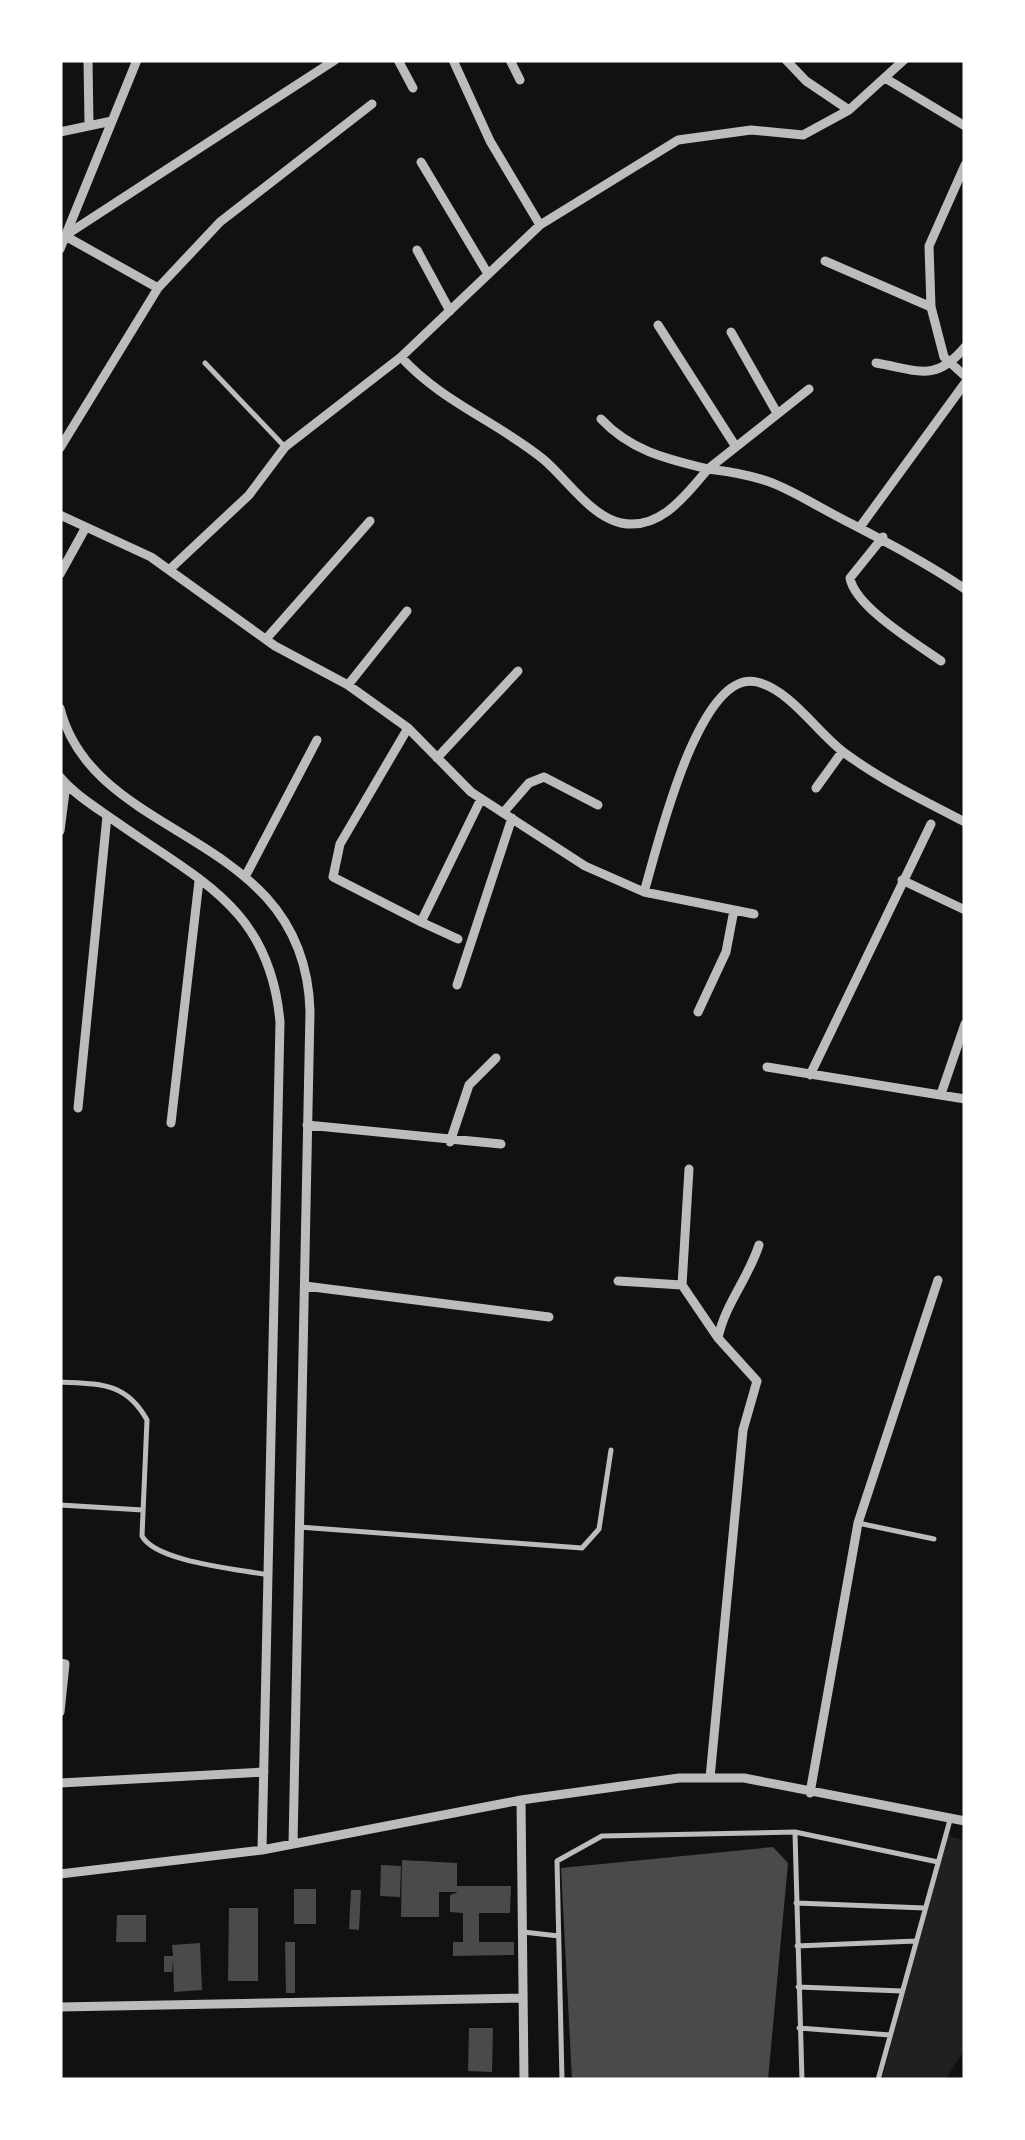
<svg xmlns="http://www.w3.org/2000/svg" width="1025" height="2140" font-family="Helvetica,sans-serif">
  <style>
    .green { fill: #202020 }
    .building { fill: #4a4a4a }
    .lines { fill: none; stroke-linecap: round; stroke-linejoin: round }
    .service { stroke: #bcbcbc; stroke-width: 5 }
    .minor { stroke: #bcbcbc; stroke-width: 9 }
  </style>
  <rect width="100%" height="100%" fill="#111"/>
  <path class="green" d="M944,1835L965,1840V2049L945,2080H882Z"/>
  <path class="building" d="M773,1847L788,1863L768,2080H572L561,1868Z
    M402,1860L457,1863V1886H511L510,1913H479V1942H514V1955L453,1956V1942H463V1913L450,1912V1895L458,1892H439V1917H401Z
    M381,1865L401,1866L400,1897L380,1896Z
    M294,1889H316V1924H294Z
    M351,1890H361L359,1930L349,1929Z
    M229,1908H258V1981H228Z
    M117,1915H146V1942H116Z
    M285,1942H295V1993H286Z
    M200,1943L202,1990L174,1992L173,1960L172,1972H164V1956H173L172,1945Z
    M469,2028H493L492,2072L468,2071Z"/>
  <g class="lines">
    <path class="service" d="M205,363L285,447
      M60,1382C100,1384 126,1382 147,1420L142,1536C156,1562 238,1569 268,1575
      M60,1505L143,1510
      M858,1523L934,1539
      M299,1527L582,1548L599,1529L611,1450
      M795,1833L802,2080
      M796,1903L925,1908
      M523,1932L559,1936
      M797,1946L916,1941
      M798,1987L902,1991
      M799,2028L890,2035
      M562,2080L557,1861L602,1836L795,1832L938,1862
      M878,2080L950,1820"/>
    <path class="minor" d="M88,60L89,124
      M398,60L413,88
      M453,60L490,141L540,225
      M510,60L520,80
      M786,60L806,81L849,110
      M885,78L965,126
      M60,132L112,121
      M421,162L488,274
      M69,233L335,60
      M67,237L158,288
      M60,249L137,60
      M417,250L450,311
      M825,261L931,307L944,357L965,376
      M931,307L929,246L965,165
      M658,325L736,447
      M731,332L777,413
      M401,357C442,402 496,421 543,459C566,478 590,516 621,523C660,531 686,495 708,469C777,477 786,490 844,520C886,542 925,562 965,589
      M876,363C918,370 935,383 965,347
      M601,419C631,451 667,459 708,469L809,389
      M60,448L158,288L220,222L372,104
      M60,515L151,557L275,646L348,685L408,728L471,792L585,866L644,892L754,914
      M860,527L965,383
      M883,537L850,578C855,607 917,644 941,661
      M169,570L249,495L285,447L401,357L540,225L678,140L751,130L803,135L849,110L904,60
      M60,574L86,527
      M266,639L370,521
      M348,685L407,611
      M60,708C94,844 305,829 310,1011L293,1844
      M408,728L340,844L333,877L421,922
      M437,758L518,671
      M60,777C75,795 97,808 115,821C200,881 270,908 280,1022L262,1850
      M816,788L842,752
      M503,813L529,783L544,777L598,805
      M60,831L66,784
      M245,877L317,740
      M902,880L965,910
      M644,892C656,853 698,667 757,682C792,691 818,734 846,754C883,781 924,801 965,822
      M458,939L421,922L481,799
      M457,985L512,818
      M698,1012L726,952L734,910
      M767,1067L965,1099
      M810,1075L931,824
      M941,1094L965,1024
      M78,1108L107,816
      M171,1123L199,881
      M307,1125L501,1144
      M450,1142L469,1085L496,1058
      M689,1169L682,1285L718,1338L757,1381L743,1430L710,1778
      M618,1281L682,1285
      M305,1286L549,1317
      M718,1338C725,1304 748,1279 759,1245
      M60,1663L65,1664L60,1712
      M60,1783L264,1772
      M810,1793L858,1523L938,1280
      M521,1800L524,2080
      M60,1874L262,1850L521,1800L679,1778H744L965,1821
      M60,2007L523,1998"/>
  </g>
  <rect width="1025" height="2140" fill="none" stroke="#ffffff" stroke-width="125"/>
</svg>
